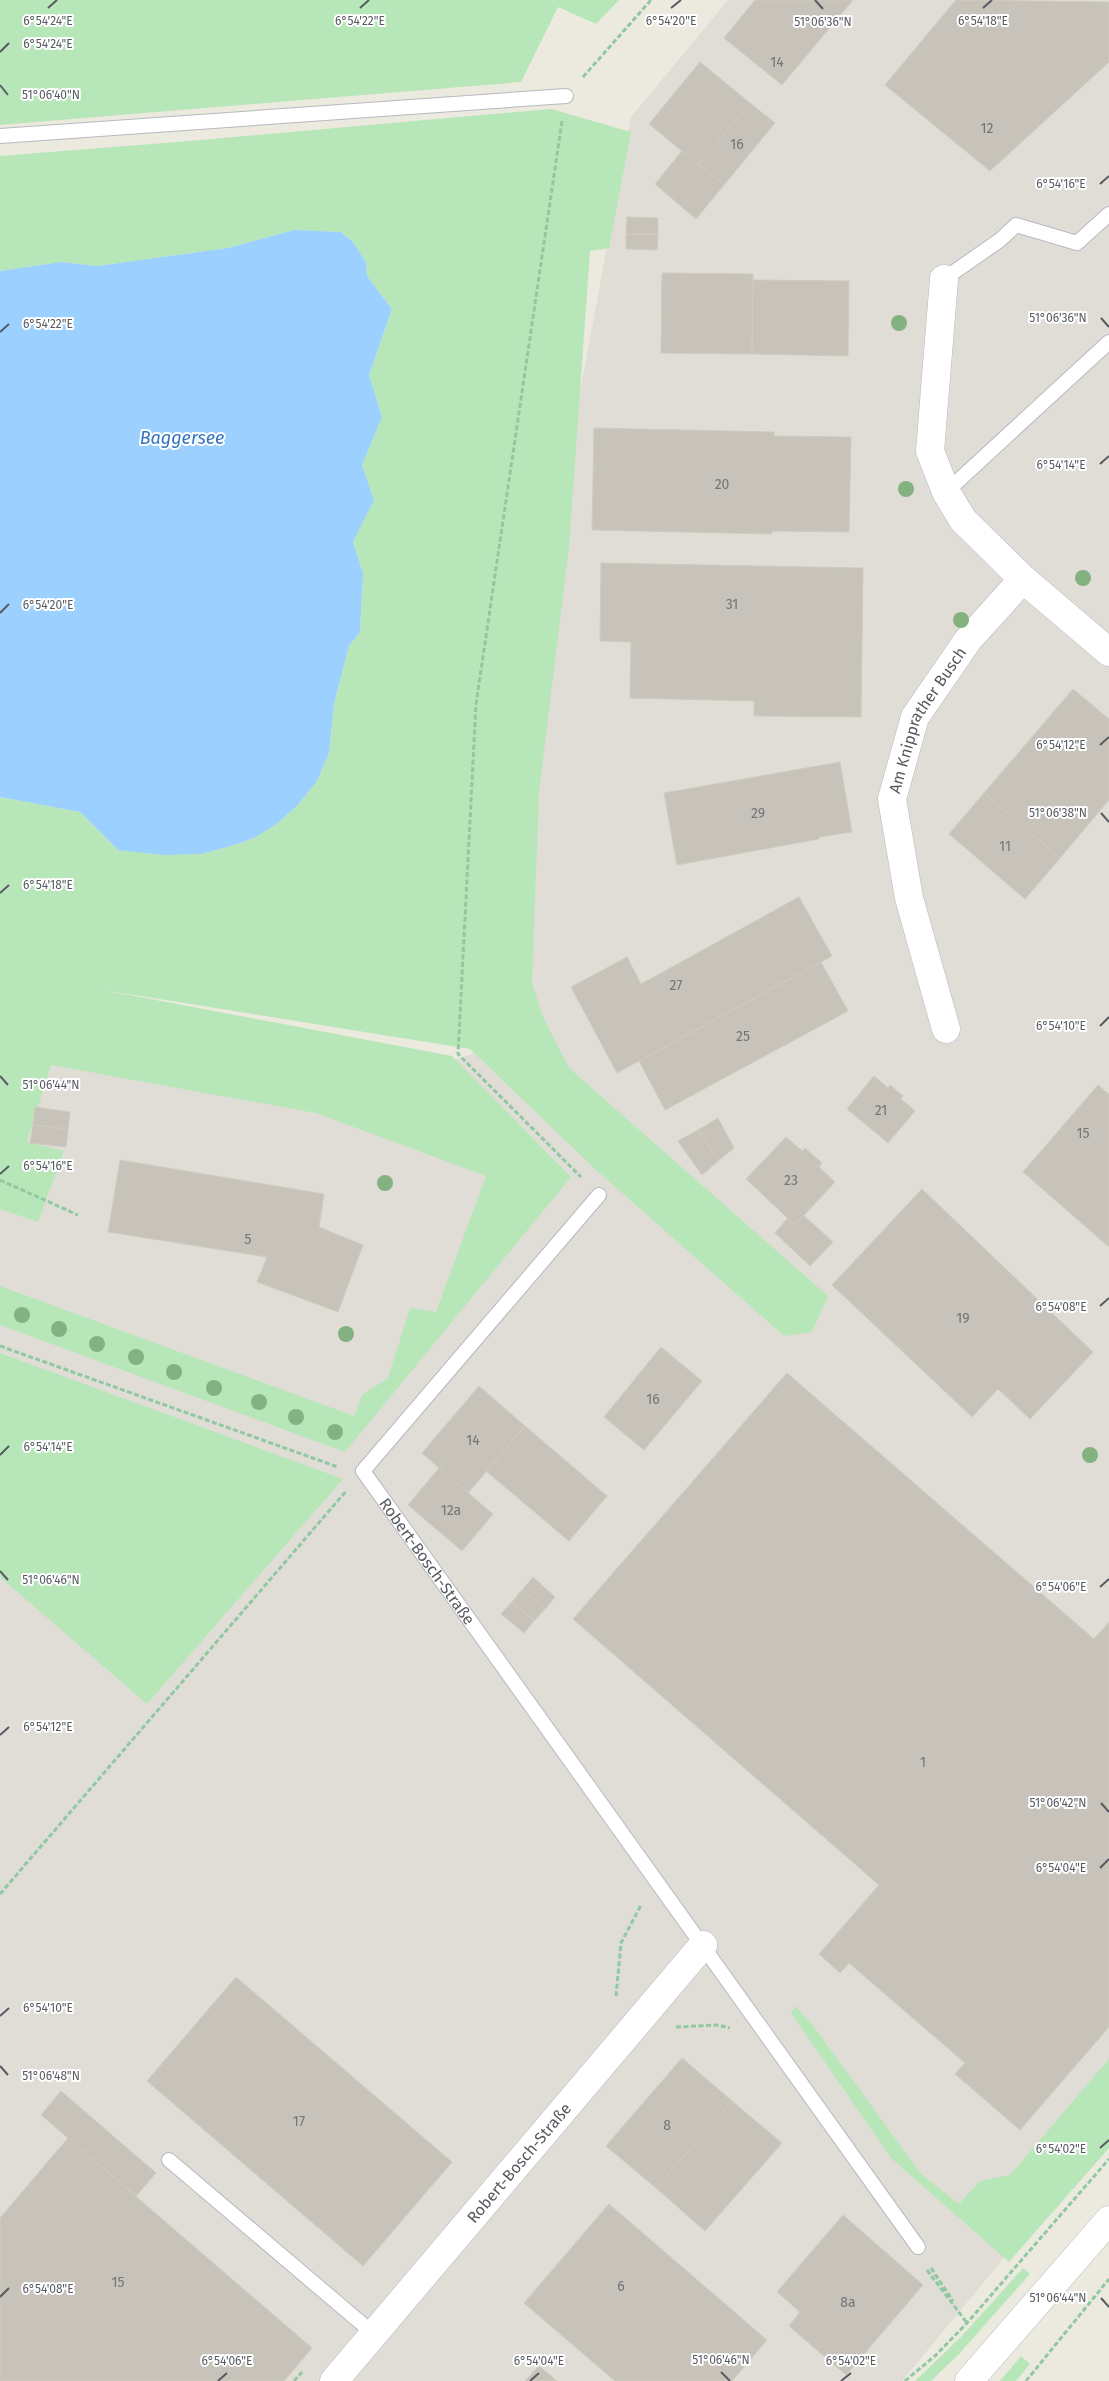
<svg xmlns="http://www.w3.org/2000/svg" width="1109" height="2381" font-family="'Fira Sans',sans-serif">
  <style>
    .industrial { fill: #dfddd6 }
    .green { fill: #b7e7b9 }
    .water { fill: #9bd0ff }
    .building { fill: #c7c3bb; stroke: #d1cbbc }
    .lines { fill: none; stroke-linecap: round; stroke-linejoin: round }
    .lane-casing { stroke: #b6b9bf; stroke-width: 16 }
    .street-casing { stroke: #b6b9bf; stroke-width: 29 }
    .secondary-casing { stroke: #b7bbc2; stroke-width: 29 }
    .path { stroke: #90c8a2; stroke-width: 3; stroke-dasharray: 5 2.5; stroke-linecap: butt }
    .lane { stroke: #fff; stroke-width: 14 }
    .street { stroke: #fff; stroke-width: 28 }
    .secondary { stroke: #fff; stroke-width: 28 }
    .tree { fill: #83b180 }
    .ticks { fill: none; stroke: #575b61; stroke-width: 2 }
    .labels { text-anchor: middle; stroke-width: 4; stroke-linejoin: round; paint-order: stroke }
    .number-label { font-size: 14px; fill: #737578 }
    .street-label { font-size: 16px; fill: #575b61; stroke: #fff }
    .water-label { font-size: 18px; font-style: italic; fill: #3374c2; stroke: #fff }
    .ticks-label { font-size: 12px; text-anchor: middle; fill: #575b61; stroke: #fff; stroke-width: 4; stroke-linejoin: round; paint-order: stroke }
  </style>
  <rect width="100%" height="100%" fill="#eceade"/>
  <path class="industrial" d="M728,0H1109V2131L902,2381H0V960L73,986L448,1062L521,1037L545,581L631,117Z"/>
  <path class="green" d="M0,0H619L596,24L558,7L521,82L0,125Z
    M551,109L631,132L609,248L590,251L569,547L539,792L532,983L543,1017L569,1068L828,1296L812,1332L784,1336L595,1169L470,1049L103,990L452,1056L571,1177L345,1452L0,1325V1286L354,1416L362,1395L388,1378L410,1308L436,1312L486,1176L316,1113L51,1065L27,1142L64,1151L38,1222L0,1209V797L80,812L118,850L201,854L235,845L256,837L275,825L297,806L317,781L329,753L334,704L349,646L360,632L363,573L353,542L374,500L362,465L382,417L369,375L392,309L367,276L366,262L353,242L341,232L294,230L228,248L97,266L61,262L0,271V156L189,141Z
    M0,1353L343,1479L147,1704L0,1577Z
    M795,2006L812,2024L921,2174L959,2204L980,2181L1010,2175L1109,2059V2148L1009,2262L891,2158L791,2013Z
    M1023,2268L1030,2274L959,2354L931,2381H915L961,2337Z
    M1021,2356L1030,2364L1016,2381H1000Z"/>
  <path class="water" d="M294,230L341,232L353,242L366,262L367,276L392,309L369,375L382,417L362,465L374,500L353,542L363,573L360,632L349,646L334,704L329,753L317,781L297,806L275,825L256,837L235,845L201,854L163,855L118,850L80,812L0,797V271L61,262L97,266L228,248Z"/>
  <path class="building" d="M755,0H853L782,85L724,38Z
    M956,0L1109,2V62L990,171L885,85Z
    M700,62L750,103L699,165L649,124Z
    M750,103L775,123L724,185L699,165Z
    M682,151L724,185L696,219L655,184Z
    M627,217L658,218V234H626Z
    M626,234H658L657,250L626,249Z
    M662,273L753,274L752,354L661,353Z
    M753,280L849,281L848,356L752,354Z
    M594,428L774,432V436L851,437L849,532L772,531V534L592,530Z
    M601,563L863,568L861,717L754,716V701L630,698L631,642L600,641Z
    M1073,689L1109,719V800L1060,858L984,793Z
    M840,762L852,832L819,837V839L677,865L664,793Z
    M984,793L1060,858L1025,899L949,834Z
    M799,897L832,956L617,1073L571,987L627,957L641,984Z
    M821,962L848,1011L665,1110L639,1061Z
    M874,1076L888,1088L890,1085L903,1096L901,1099L915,1111L888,1143L847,1109Z
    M1098,1085L1109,1094V1247L1023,1172Z
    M35,1107L70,1112L68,1129L33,1125Z
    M718,1118L734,1148L718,1161L698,1130Z
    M33,1125L68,1129L66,1147L30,1143Z
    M698,1130L718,1161L702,1175L678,1141Z
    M786,1137L802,1151L805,1148L822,1163L819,1167L835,1182L795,1225L746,1179Z
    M120,1160L324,1194L319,1227L363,1245L338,1312L257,1282L267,1257L108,1232Z
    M922,1189L1093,1352L1030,1419L998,1389L972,1417L832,1285Z
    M803,1215L833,1242L810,1266L775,1233L788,1218L795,1225Z
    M661,1347L702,1381L644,1450L604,1417Z
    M787,1373L1094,1639L1109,1622V2027L1020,2130L955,2074L965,2063L849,1963L840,1973L819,1954L879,1885L573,1619Z
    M479,1386L525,1426L468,1493L422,1453Z
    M525,1426L607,1496L569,1541L486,1471Z
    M439,1468L493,1514L462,1551L408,1505Z
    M533,1577L555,1597L545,1609L522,1590Z
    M522,1590L545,1609L534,1621L512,1602Z
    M512,1602L534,1621L524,1633L501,1614Z
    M236,1977L452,2162L363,2266L147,2081Z
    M682,2058L732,2101L656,2188L606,2146Z
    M61,2091L156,2173L136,2196L41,2115Z
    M732,2101L782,2143L705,2231L656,2188Z
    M68,2138L312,2348L284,2381H0V2218Z
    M609,2204L767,2340L732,2381H615L524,2303Z
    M843,2215L923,2285L846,2375L789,2326L800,2312L777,2292Z
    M539,2366L557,2381H525Z"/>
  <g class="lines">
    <g class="lane-casing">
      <g id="lane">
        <path d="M0,136L566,96"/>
        <path d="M944,279L1000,240L1016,225L1077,243L1109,214"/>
        <path d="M946,492L1109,342"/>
        <path id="s1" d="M599,1195L363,1471L918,2247"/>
        <path d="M169,2160L374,2334"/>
      </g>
    </g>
    <g class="street-casing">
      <g id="street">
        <path d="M944,279L930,451L946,492L963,520L1023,579L1109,652"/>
        <path id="s2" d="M946,1029L909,898L892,799L915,717L968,640L1023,579"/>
        <path id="s3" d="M334,2381L703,1945"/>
      </g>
    </g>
    <g class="secondary-casing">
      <path id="secondary" d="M969,2381L1109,2220"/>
    </g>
    <path class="path" d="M583,77L651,0
      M562,121L476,704L458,1054L581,1177
      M0,1180L78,1215
      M0,1346L338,1467
      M0,1894L347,1490
      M616,1996L621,1943L641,1905
      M676,2027L718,2025L730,2028
      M931,2268L953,2301
      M927,2270L967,2323
      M294,2381L302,2372
      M905,2381L936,2355L967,2323L1109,2159
      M1026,2381L1109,2279"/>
    <use href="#lane" class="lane"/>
    <use href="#street" class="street"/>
    <use href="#secondary" class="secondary"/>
  </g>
  <g class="tree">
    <circle cx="899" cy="323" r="8"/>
    <circle cx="906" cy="489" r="8"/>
    <circle cx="1083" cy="578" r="8"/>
    <circle cx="961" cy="620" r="8"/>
    <circle cx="385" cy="1183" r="8"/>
    <circle cx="22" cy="1315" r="8"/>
    <circle cx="59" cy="1329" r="8"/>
    <circle cx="346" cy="1334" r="8"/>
    <circle cx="97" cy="1344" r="8"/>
    <circle cx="136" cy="1357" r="8"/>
    <circle cx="174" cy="1372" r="8"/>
    <circle cx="214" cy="1388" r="8"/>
    <circle cx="259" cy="1402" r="8"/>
    <circle cx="296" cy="1417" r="8"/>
    <circle cx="335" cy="1432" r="8"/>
    <circle cx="1090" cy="1455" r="8"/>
  </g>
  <path class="ticks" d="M815,0L823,9M48,8L57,0M360,8L369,0M671,8L681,0M983,8L992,0M0,52L9,43M0,85L8,95M1100,184L1109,176M1101,318L1109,327M0,332L9,324M1100,464L1109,456M0,613L9,604M1100,745L1109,737M1101,813L1109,822M0,893L9,885M1100,1026L1109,1017M0,1076L8,1085M0,1174L9,1166M1100,1306L1109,1298M0,1455L9,1446M0,1571L8,1580M1100,1587L1109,1579M0,1735L9,1727M1101,1803L1109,1812M1100,1868L1109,1859M0,2016L9,2008M0,2066L8,2075M1100,2148L1109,2140M0,2297L9,2288M1101,2298L1109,2307M721,2372L730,2381M218,2381L227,2373M530,2381L539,2373M841,2381L851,2373"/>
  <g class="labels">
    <g class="number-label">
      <text x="777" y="67">14</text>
      <text x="987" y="133">12</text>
      <text x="737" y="149">16</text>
      <text x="722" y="489">20</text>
      <text x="732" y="609">31</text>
      <text x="758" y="818">29</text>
      <text x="1005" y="851">11</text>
      <text x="676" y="990">27</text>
      <text x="743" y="1041">25</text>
      <text x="881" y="1115">21</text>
      <text x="1083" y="1138">15</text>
      <text x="791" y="1185">23</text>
      <text x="248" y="1244">5</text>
      <text x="963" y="1323">19</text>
      <text x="653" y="1404">16</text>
      <text x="473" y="1445">14</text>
      <text x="451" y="1515">12a</text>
      <text x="923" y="1767">1</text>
      <text x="299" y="2126">17</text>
      <text x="667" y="2130">8</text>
      <text x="118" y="2287">15</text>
      <text x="621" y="2291">6</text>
      <text x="848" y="2307">8a</text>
    </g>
    <g class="street-label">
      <text dy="6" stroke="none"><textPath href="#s2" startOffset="324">Am Knipprather Busch</textPath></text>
      <text dy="6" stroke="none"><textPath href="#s1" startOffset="474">Robert-Bosch-Straße</textPath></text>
      <text dy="6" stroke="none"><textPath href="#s3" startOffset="286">Robert-Bosch-Straße</textPath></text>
    </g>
    <g class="water-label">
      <text x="182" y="444">Baggersee</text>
    </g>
  </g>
  <g class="ticks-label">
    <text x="48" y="25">6°54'24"E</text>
    <text x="360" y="25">6°54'22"E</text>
    <text x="671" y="25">6°54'20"E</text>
    <text x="983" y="25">6°54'18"E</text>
    <text x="823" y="26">51°06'36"N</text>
    <text x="48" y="48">6°54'24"E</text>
    <text x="51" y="99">51°06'40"N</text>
    <text x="1061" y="188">6°54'16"E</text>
    <text x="1058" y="322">51°06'36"N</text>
    <text x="48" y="328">6°54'22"E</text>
    <text x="1061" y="469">6°54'14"E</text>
    <text x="48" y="609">6°54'20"E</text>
    <text x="1061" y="749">6°54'12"E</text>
    <text x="1058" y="817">51°06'38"N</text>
    <text x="48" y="889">6°54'18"E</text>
    <text x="1061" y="1030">6°54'10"E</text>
    <text x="51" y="1089">51°06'44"N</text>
    <text x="48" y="1170">6°54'16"E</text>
    <text x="1061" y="1311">6°54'08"E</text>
    <text x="48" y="1451">6°54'14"E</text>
    <text x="51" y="1584">51°06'46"N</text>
    <text x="1061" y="1591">6°54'06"E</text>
    <text x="48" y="1731">6°54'12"E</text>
    <text x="1058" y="1807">51°06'42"N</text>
    <text x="1061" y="1872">6°54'04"E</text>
    <text x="48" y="2012">6°54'10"E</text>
    <text x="51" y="2080">51°06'48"N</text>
    <text x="1061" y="2153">6°54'02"E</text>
    <text x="48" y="2293">6°54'08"E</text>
    <text x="1058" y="2302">51°06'44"N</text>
    <text x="721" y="2364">51°06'46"N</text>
    <text x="227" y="2365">6°54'06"E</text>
    <text x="539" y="2365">6°54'04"E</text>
    <text x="851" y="2365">6°54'02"E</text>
  </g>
</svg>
